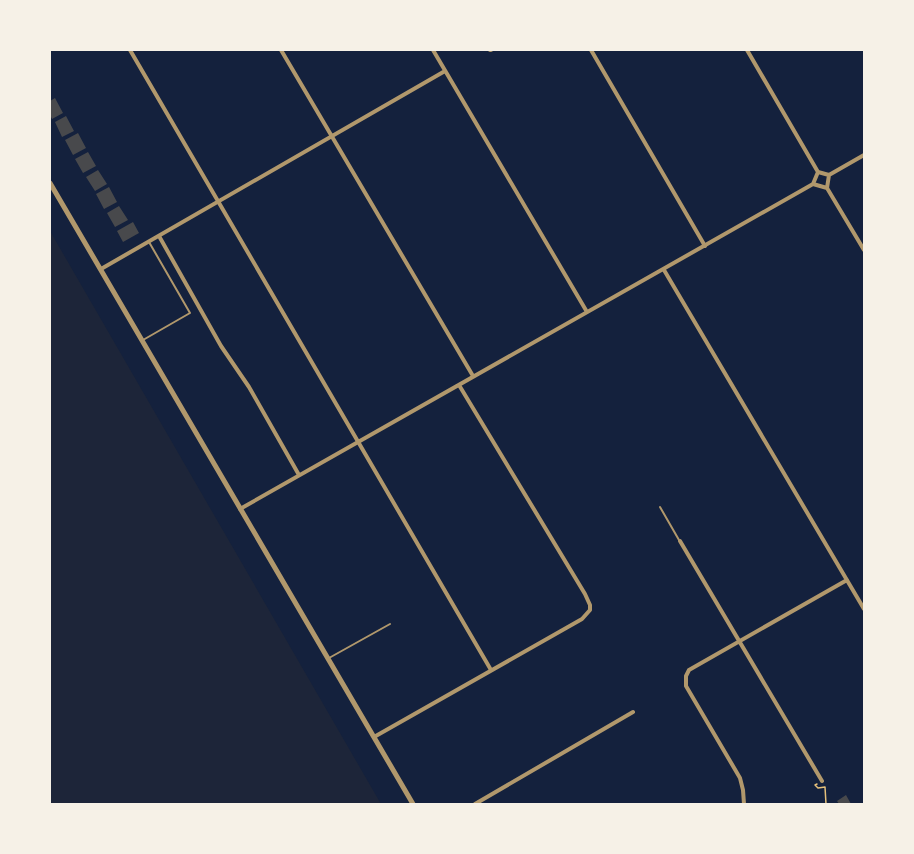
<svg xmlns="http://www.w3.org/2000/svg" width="914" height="854" font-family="Ubuntu,sans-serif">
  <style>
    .green { fill: #1d2539 }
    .building { fill: #48494c }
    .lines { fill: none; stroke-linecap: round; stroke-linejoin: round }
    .path { stroke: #e5c07b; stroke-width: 1.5 }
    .service { stroke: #b1986c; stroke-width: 2 }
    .minor { stroke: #b1986c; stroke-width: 4 }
    .tertiary { stroke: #b1986c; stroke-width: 5 }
  </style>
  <rect width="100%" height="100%" fill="#14213d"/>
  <path class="green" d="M50,231L381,804H50Z"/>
  <path class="building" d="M55,98L63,113L52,119L50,115V101Z
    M66,116L74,131L62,137L55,122Z
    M78,133L86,148L73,155L65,140Z
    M88,152L96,166L83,173L75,159Z
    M98,170L107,184L95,191L86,177Z
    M109,187L117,202L104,209L96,194Z
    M119,206L128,220L115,227L107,213Z
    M133,222L139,233L123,242L117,231Z
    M846,795L851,804H839L837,801Z"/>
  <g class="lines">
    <path class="path" d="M817,784L815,785L818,788L825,787L826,804"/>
    <path class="service" d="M143,340L190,313L149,242
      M660,507L679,540
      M329,658L390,624"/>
    <path class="minor" d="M130,50L491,670
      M281,50L473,376
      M433,50L587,312
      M490,50H491
      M591,50L705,246
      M747,50L818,172
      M818,172L829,175L827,188L813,184Z
      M829,175L864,155
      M827,188L864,250
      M159,236L221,346L249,387L299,475
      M101,269L445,71
      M664,270L864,609
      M240,509L813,184
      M680,541L822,781
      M374,737L582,619L590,610V605L585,594L459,385
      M475,804L633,712
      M744,804L743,790L740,778L686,686V676L689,670L847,580"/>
    <path class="tertiary" d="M50,183L413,804"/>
  </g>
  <rect width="914" height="854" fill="none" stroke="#f6f1e7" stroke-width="102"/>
</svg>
